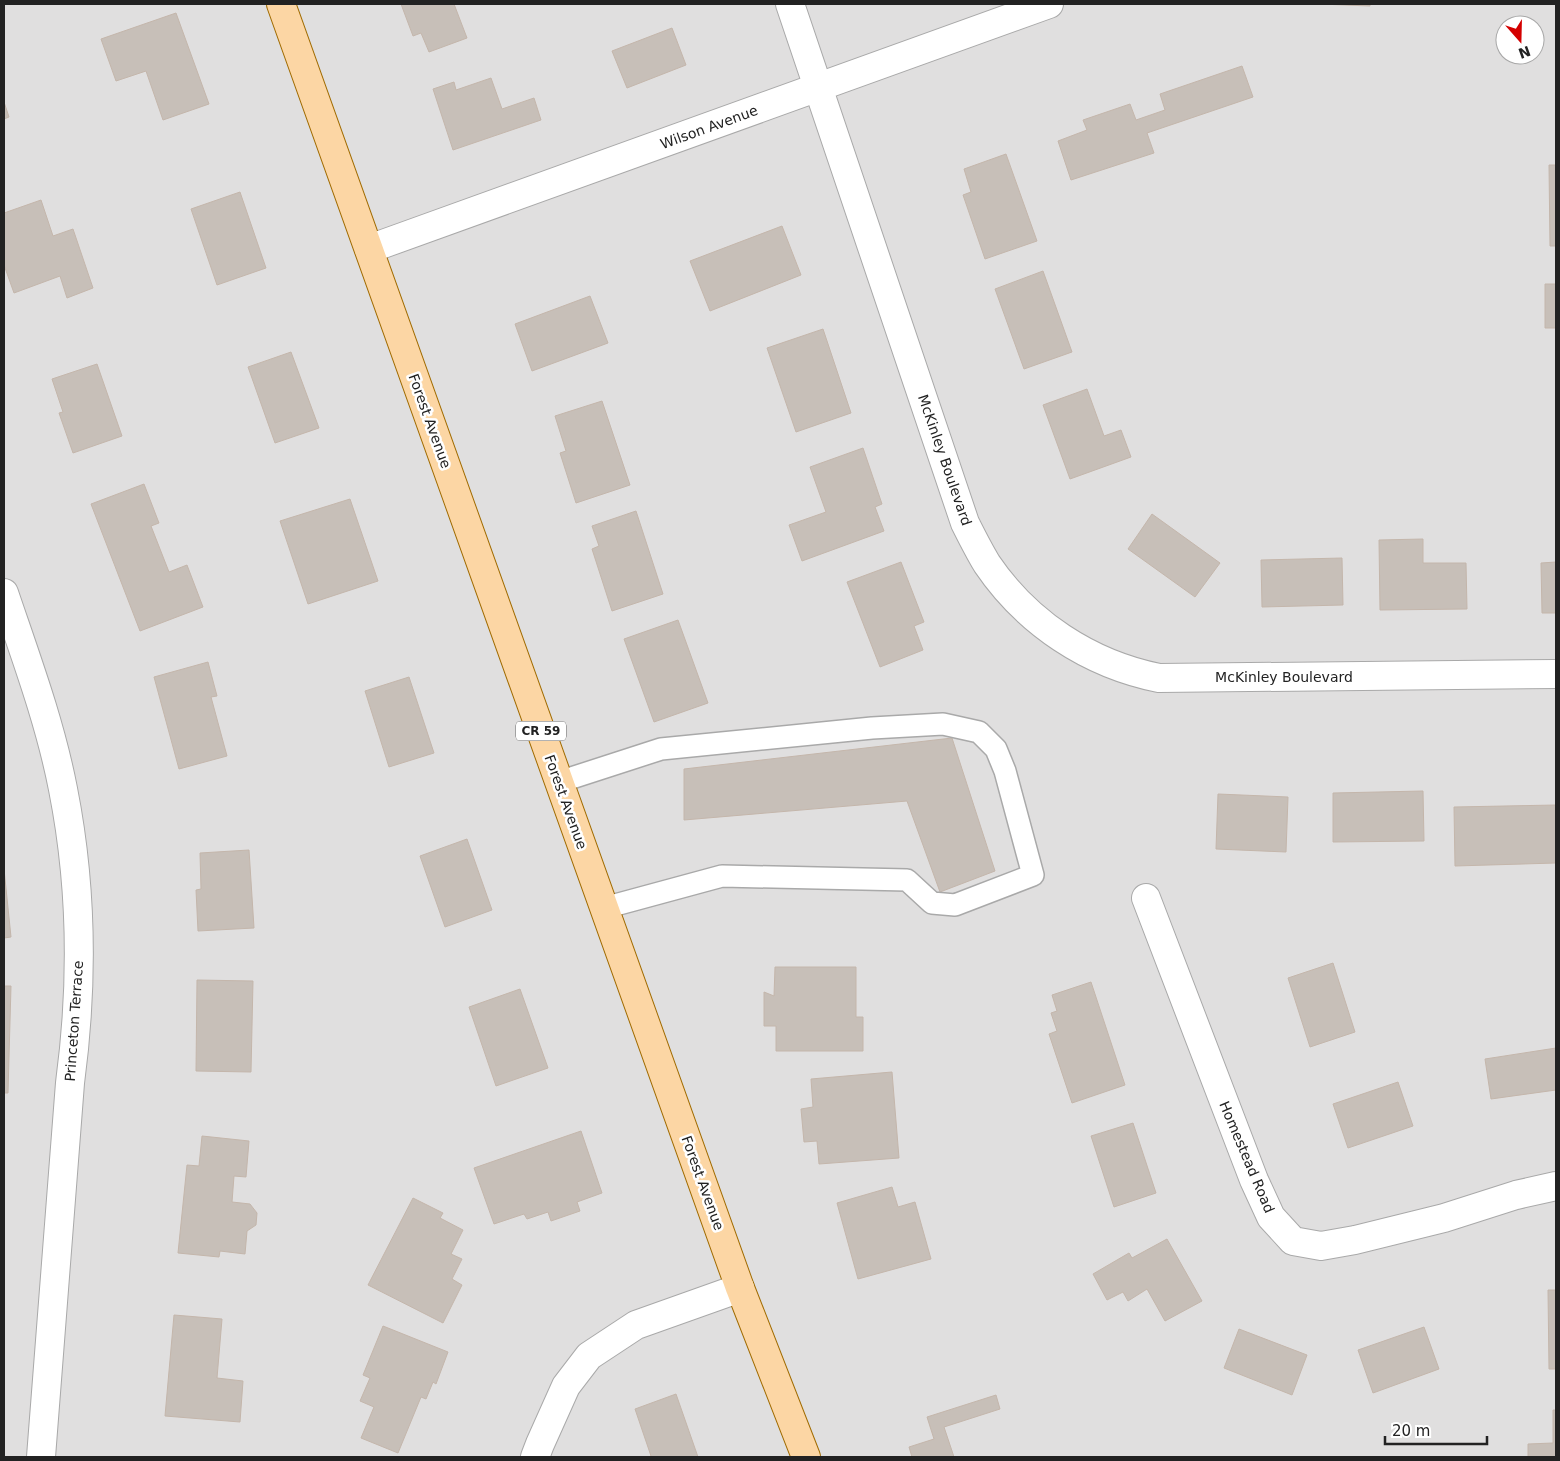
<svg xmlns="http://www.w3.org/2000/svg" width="1560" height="1461" font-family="'DejaVu Sans',sans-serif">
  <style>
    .residential { fill: #e0dfdf; fill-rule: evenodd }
    .building { fill: #c7bfb8; stroke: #c4b6ab }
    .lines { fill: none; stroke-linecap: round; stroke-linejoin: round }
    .lane-casing { stroke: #a9a9a9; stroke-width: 24 }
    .street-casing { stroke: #a9a9a9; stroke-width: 30 }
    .primary-casing { stroke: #a06b00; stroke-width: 30 }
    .lane { stroke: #fff; stroke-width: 21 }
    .street { stroke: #fff; stroke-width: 28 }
    .primary { stroke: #fcd6a4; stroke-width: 28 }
    .labels { text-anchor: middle; stroke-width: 5; stroke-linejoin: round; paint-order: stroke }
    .shield { fill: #fff; stroke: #646464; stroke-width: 1 }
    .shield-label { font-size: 12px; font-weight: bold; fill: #222 }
    .street-label { font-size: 14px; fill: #222; stroke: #fff }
  </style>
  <rect width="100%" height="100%" fill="#f2efe9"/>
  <path class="residential" d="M4,4H279L803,1457H4Z
    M282,4H1556V1457H811ZM1505,25H1535V55H1505Z"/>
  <path class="building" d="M401,4H454L467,38L429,52L421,33L413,36Z
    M1320,4H1370V6Z
    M176,13L209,104L163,120L146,71L116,81L101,39Z
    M672,28L686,65L627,88L612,51Z
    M1242,66L1253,97L1147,133L1154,153L1071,180L1058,141L1087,130L1083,120L1130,104L1136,120L1165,110L1160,94Z
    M491,78L502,109L534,98L541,120L453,150L433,89L454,82L456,90Z
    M4,102L9,117L4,119Z
    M1006,154L1037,241L985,259L963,195L971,192L964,169Z
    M1549,165H1556V246H1550Z
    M240,192L266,268L217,285L191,209Z
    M41,200L53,236L73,229L93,288L67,298L60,276L14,293L4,265V213Z
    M782,226L801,275L710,311L690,261Z
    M1043,271L1072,352L1024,369L995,289Z
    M1545,284H1556V328H1545Z
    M590,296L608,343L532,371L515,324Z
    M823,329L851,413L796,432L767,348Z
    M291,352L319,428L275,443L248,367Z
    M97,364L122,436L73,453L59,413L63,412L52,379Z
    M1087,389L1104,436L1121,430L1131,457L1070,479L1043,405Z
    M602,401L630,485L576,503L560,453L566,451L555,416Z
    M863,448L882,504L875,507L884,531L802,561L789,525L826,512L810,467Z
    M144,484L159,523L151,526L169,572L187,565L203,607L140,631L91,504Z
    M350,499L378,581L308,604L280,521Z
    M636,511L663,594L612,611L592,549L599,546L592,526Z
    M1152,514L1220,563L1195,597L1128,549Z
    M1423,539V563H1466L1467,609L1380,610L1379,540Z
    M1342,558L1343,605L1262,607L1261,560Z
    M901,562L924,622L914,626L923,650L880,667L847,582Z
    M1556,562V613H1542L1541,563Z
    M678,620L708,703L654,722L624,639Z
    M208,662L217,696L211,697L227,756L179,769L154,677Z
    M409,677L434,753L389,767L365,691Z
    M952,738L995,871L940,892L907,801L684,820V769Z
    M1423,791L1424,841L1333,842V793Z
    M1218,794L1288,797L1286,852L1216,849Z
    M1556,805V863L1455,866L1454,807Z
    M467,839L492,910L445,927L420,856Z
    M249,850L254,928L198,931L196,890L201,889L200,853Z
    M4,869L11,937L4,938Z
    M1333,963L1355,1032L1310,1047L1288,978Z
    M775,967H856V1017H863V1051H776V1026H764V992L774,996Z
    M197,980L253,981L251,1072L196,1071Z
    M1091,982L1125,1085L1072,1103L1049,1034L1057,1031L1051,1013L1057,1011L1052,995Z
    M4,986H11L8,1093H4Z
    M520,989L548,1068L496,1086L469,1007Z
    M1556,1048V1090L1491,1099L1485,1059Z
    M892,1072L899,1158L819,1164L817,1141L804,1142L801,1109L813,1107L811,1079Z
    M1398,1082L1413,1126L1348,1148L1333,1104Z
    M1133,1123L1156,1193L1114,1207L1091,1136Z
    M581,1131L602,1193L577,1202L580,1211L551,1221L548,1212L527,1219L524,1214L494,1224L474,1168Z
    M202,1136L249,1141L246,1177L234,1176L232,1202L250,1204L257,1213L256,1225L247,1231L245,1254L220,1251L219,1257L178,1253L187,1165L199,1166Z
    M892,1187L898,1207L915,1202L931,1259L858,1279L837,1203Z
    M413,1198L443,1213L440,1218L463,1230L451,1254L462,1259L452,1279L462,1285L443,1323L368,1285Z
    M1167,1239L1202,1301L1165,1321L1147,1289L1128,1301L1123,1292L1107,1300L1093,1274L1129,1253L1132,1258Z
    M1548,1290H1556V1369H1549Z
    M174,1315L222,1319L217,1378L243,1381L240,1422L165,1416Z
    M383,1326L448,1352L436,1384L433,1382L426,1399L421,1397L398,1453L361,1438L374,1407L360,1401L370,1378L363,1375Z
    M1424,1327L1439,1369L1373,1393L1358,1350Z
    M1239,1329L1307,1355L1292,1395L1224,1368Z
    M676,1394L698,1457H649L651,1456L635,1409Z
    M996,1395L1000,1409L944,1427L954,1457H912L909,1447L934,1439L927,1417Z
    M1553,1410H1556V1457H1528V1444L1553,1443Z"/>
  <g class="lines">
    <g class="lane-casing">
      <path id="lane" d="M559,782L661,749L872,728L943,724L979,732L996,749L1005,771L1033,875L955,905L932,903L907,880L722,876L604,908"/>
    </g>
    <g class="street-casing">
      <path id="street" d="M790,4L965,523C972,537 979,551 987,564C1027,623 1089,664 1159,678L1556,674
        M369,249L1049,4
        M4,593C26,658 50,722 63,789C82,885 83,986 70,1083L41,1457
        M1146,898L1254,1180L1271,1217L1293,1241L1321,1246L1355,1240L1444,1218L1516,1195L1556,1186
        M535,1457L540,1444L566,1386L589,1356L636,1325L740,1288"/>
    </g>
    <g class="primary-casing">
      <path id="primary" d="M281,4L740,1288L806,1457"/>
    </g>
    <use href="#lane" class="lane"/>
    <use href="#street" class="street"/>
    <use href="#primary" class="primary"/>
  </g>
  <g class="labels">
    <rect class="shield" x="516" y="721.5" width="50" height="19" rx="4"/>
    <g class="shield-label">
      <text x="541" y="735">CR 59</text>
    </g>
    <g class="street-label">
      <text transform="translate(709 127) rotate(-20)" y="5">Wilson Avenue</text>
      <text transform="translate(430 421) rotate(70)" y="5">Forest Avenue</text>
      <text transform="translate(945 460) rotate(71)" y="5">McKinley Boulevard</text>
      <text x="1284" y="682">McKinley Boulevard</text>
      <text transform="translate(566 802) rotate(70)" y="5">Forest Avenue</text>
      <text transform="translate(74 1021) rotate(-86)" y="5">Princeton Terrace</text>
      <text transform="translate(1247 1157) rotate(67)" y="5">Homestead Road</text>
      <text transform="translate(703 1183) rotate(70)" y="5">Forest Avenue</text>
    </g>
  </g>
  <rect width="1560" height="1461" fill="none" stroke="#222222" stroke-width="10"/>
  <g transform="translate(1520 40) rotate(160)"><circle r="24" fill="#ffffff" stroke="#a7a7a7"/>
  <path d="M0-4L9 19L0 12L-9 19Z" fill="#d40000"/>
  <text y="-8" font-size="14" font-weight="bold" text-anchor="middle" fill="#222222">N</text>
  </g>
  <path d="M1385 1436v8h102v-8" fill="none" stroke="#222222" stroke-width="2.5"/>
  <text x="1392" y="1436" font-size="15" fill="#222222" stroke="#ffffff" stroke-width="4" paint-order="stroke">20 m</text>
</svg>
